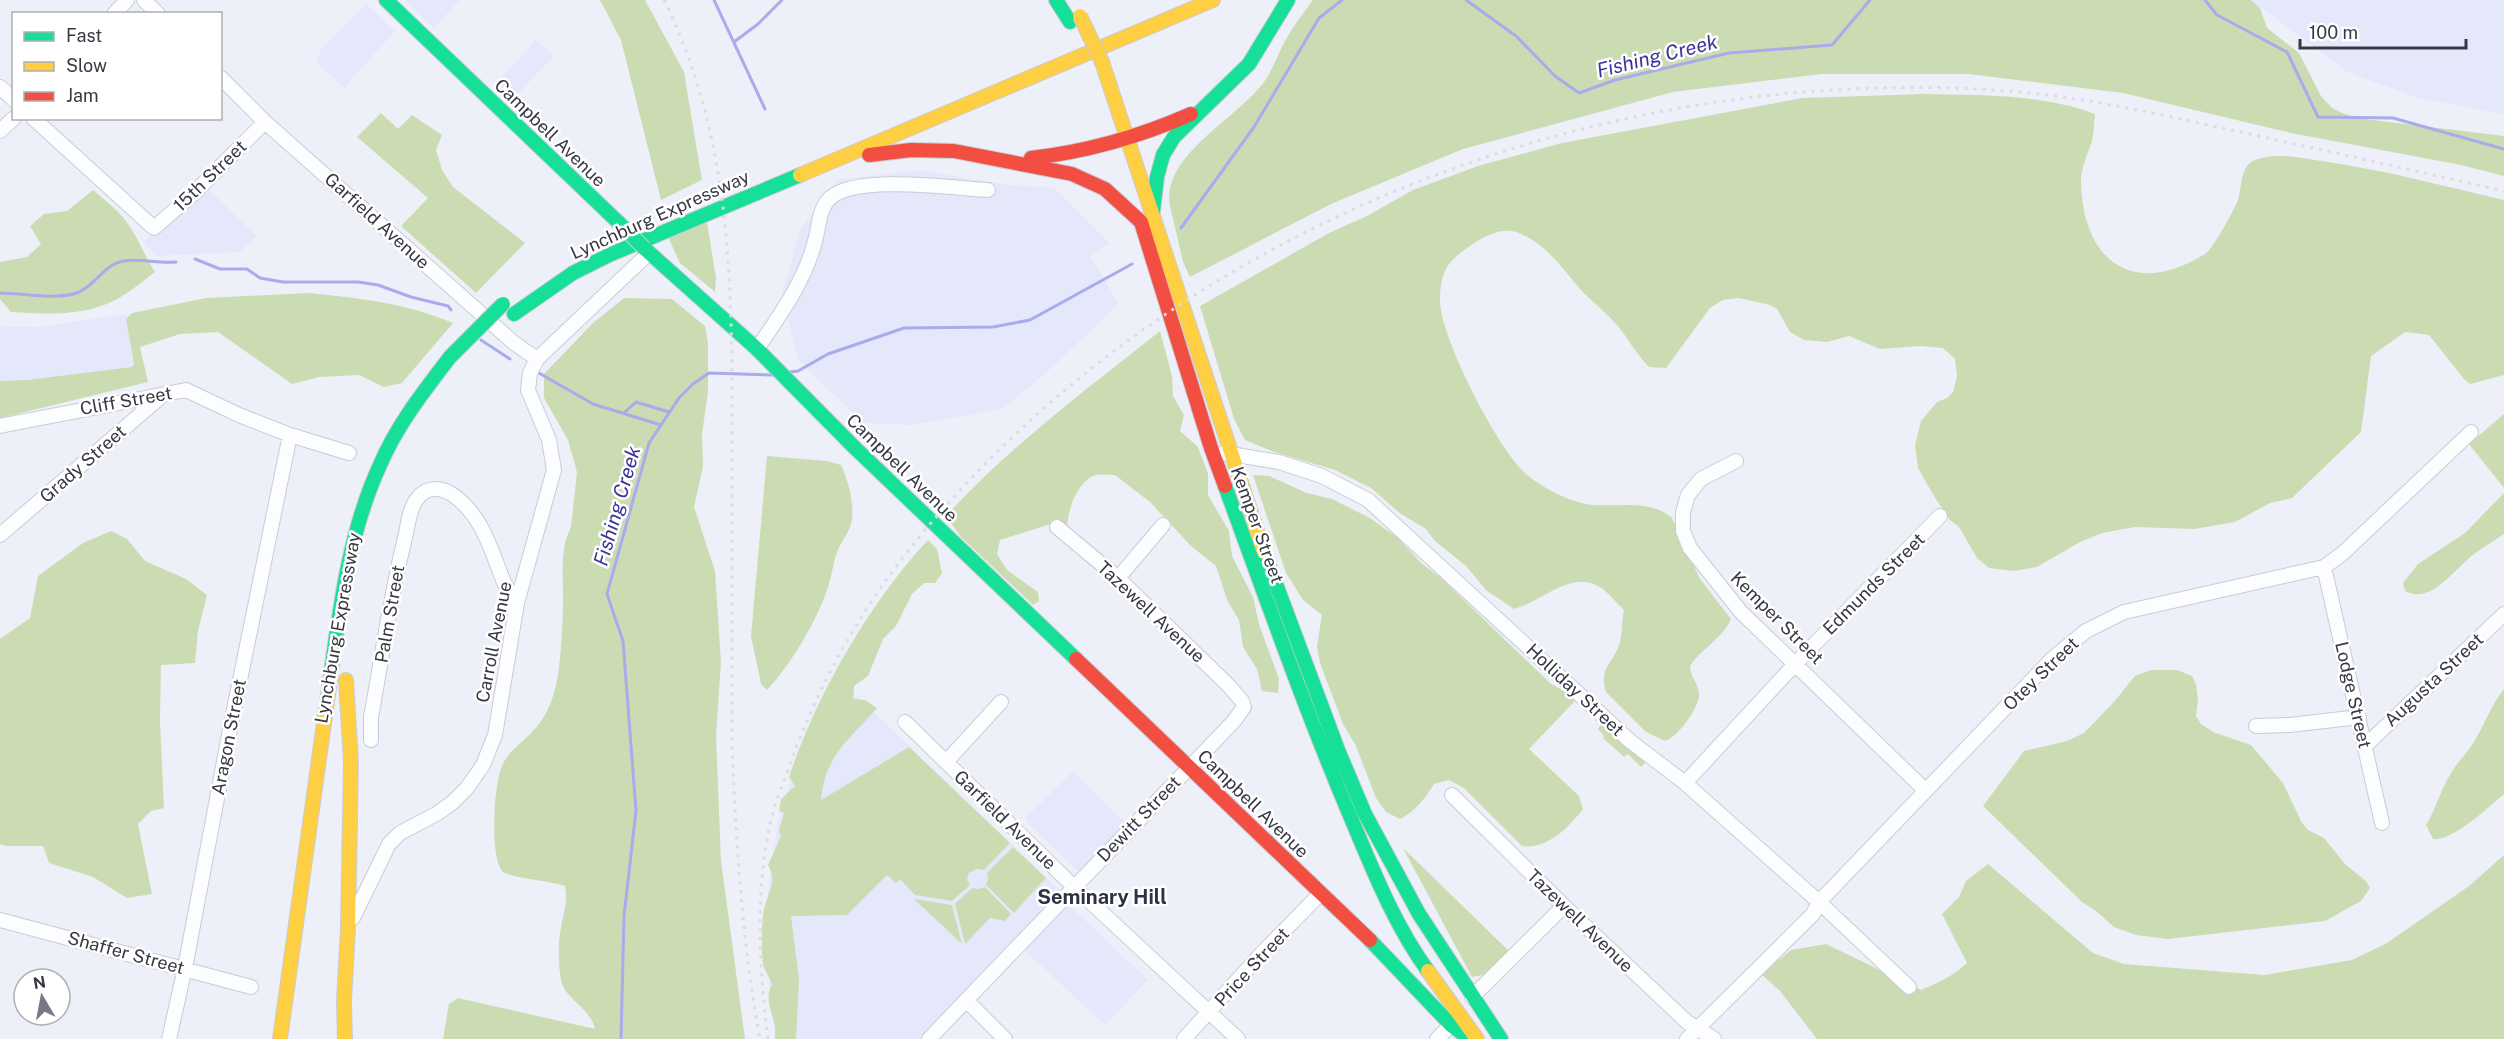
<svg xmlns="http://www.w3.org/2000/svg" width="2504" height="1039" font-family="'Public Sans',sans-serif">
  <style>
    .built { fill: #e5e8fb }
    .green { fill: #cbdcb2 }
    .lines { fill: none; stroke-linecap: round; stroke-linejoin: round }
    .stream { stroke: #a9abec; stroke-width: 3 }
    .street-casing { stroke: #cacbd4; stroke-width: 16 }
    .fast-casing { stroke: #cacbd4; stroke-width: 16 }
    .slow-casing { stroke: #cacbd4; stroke-width: 16 }
    .jam-casing { stroke: #cacbd4; stroke-width: 16 }
    .street { stroke: #fcfdfe; stroke-width: 14 }
    .fast { stroke: #16e098; stroke-width: 14 }
    .slow { stroke: #ffcf43; stroke-width: 14 }
    .jam { stroke: #f24e42; stroke-width: 14 }
    .rail { stroke: #dbdcdf; stroke-width: 3; stroke-dasharray: 3 6; stroke-linecap: butt }
    .fast-bridge-casing { stroke: #cacbd4; stroke-width: 16; stroke-linecap: butt }
    .slow-bridge-casing { stroke: #cacbd4; stroke-width: 16; stroke-linecap: butt }
    .fast-bridge { stroke: #16e098; stroke-width: 14 }
    .slow-bridge { stroke: #ffcf43; stroke-width: 14 }
    .labels { text-anchor: middle; stroke-width: 5; stroke-linejoin: round; paint-order: stroke }
    .street-label { font-size: 18px; fill: #373843; stroke: #fff }
    .water-label { font-size: 20px; font-style: italic; fill: #3d3298; stroke: #fff }
    .neighbourhood-label { font-size: 20px; font-weight: bold; fill: #2f3146; stroke: #fff }
  </style>
  <rect width="100%" height="100%" fill="#eef0f9"/>
  <path class="built" d="M405,0H460L434,28Z
    M2251,0H2504V114L2421,99L2347,72Z
    M366,4L395,31L344,88L315,61L321,54L318,51Z
    M536,40L554,56L513,99L495,84Z
    M919,170L1007,185L1053,187L1110,243L1090,255L1119,304L1047,372L1002,409L910,425L863,423L798,360L782,294L800,230L837,180Z
    M205,186L257,236L240,252L157,256L143,243Z
    M127,314L137,372L0,385V326L37,327Z
    M835,675L1061,891L921,1039H779L768,975L764,921L778,822L794,770Z
    M1073,771L1127,824L1079,872L1024,819Z
    M1067,903L1148,980L1105,1025L1023,949Z"/>
  <path class="green" d="M600,0H645L684,72L702,180L661,200L621,40Z
    M1313,0H2251L2260,8L2267,28L2299,53L2321,96L2332,108L2340,112L2356,118L2504,136V176L2461,165L2291,133L2123,93L1968,74H1822L1673,92L1463,149L1331,204L1190,277L1183,262L1170,206C1161,154 1240,118 1266,79C1275,65 1280,48 1289,34C1296,22 1305,11 1313,0Z
    M1923,94C1980,95 2042,94 2095,114C2094,123 2094,132 2092,141C2088,153 2081,168 2081,180C2082,261 2133,299 2205,254C2213,249 2234,210 2238,200C2242,188 2240,165 2255,160C2274,152 2303,158 2322,161C2384,170 2444,186 2504,200V375L2470,384L2464,379L2429,335L2405,332L2371,356L2361,432L2292,498L2270,503L2235,522L2194,529L2135,527L2102,533L2080,542L2037,567L2014,571L1989,568L1977,558L1959,527L1950,520L1934,496L1918,468L1915,445L1921,421L1937,402L1947,398L1953,392L1957,376L1955,359L1943,348L1920,346L1880,349L1849,336L1827,342L1804,340L1790,332L1777,309L1770,305L1739,298L1723,300L1710,308L1666,368L1649,367C1636,354 1628,338 1616,324C1605,311 1591,301 1580,289C1561,267 1545,242 1516,232C1501,227 1482,237 1470,246C1448,261 1441,270 1440,298C1438,334 1497,447 1524,472C1540,487 1571,503 1593,505C1620,507 1650,499 1672,518L1700,579L1731,619C1724,637 1701,649 1690,666C1690,676 1698,683 1699,693C1700,707 1678,737 1665,741L1646,732L1606,692C1599,670 1610,666 1618,648C1623,638 1621,622 1624,610C1616,603 1609,593 1600,587C1572,569 1541,602 1514,609L1487,591L1466,566L1435,541L1426,529L1401,514L1371,488L1335,470L1274,452L1245,440L1234,419L1200,306L1329,233L1367,216L1413,190L1478,166L1562,143L1802,98Z
    M381,113L398,129L412,115L442,135L436,150L442,170L453,187L525,243L476,293L401,226L428,198L357,137Z
    M93,190C102,198 113,206 121,215C136,232 143,253 155,272C139,284 122,299 104,305C74,316 43,314 11,312L0,299V262L27,257L41,244L30,226L44,214L67,211Z
    M707,222L716,278L715,292L680,263L667,235Z
    M309,293C359,298 406,303 453,323L402,383L384,387L359,375L319,377L292,384L218,332L180,334L140,347L148,382L0,418V381L27,380L132,367L134,364L126,319L132,313L206,298Z
    M624,298L672,299L705,326L708,343V392L702,434L703,467L694,507L715,571L721,663L716,735L721,861L745,1039H443L449,1004L458,998L595,1029C590,1007 566,1001 561,980C558,965 558,942 561,927C564,912 568,902 565,886C551,881 511,878 503,872C489,858 494,783 502,766C509,750 521,744 532,732C545,719 552,703 556,685C561,664 563,621 563,598C563,575 560,548 571,527L577,472L568,440L544,398V374L592,324Z
    M1160,331L1172,376L1173,396L1184,415L1180,431L1198,447L1208,474V495L1229,531L1232,556L1253,597L1259,624L1279,679L1278,693L1262,691L1257,669L1243,647L1239,620L1227,600L1216,566L1191,546L1150,502L1115,475C1110,475 1102,474 1096,475C1077,481 1068,510 1067,527L1051,524L1000,540L997,554L1007,570L1038,592L1039,601L1033,605L961,537L946,516C1010,446 1086,390 1160,331Z
    M2504,414V488L2469,444Z
    M767,456L827,461L841,465C848,480 854,502 852,519C851,531 841,541 837,552C833,563 832,576 828,587C818,619 790,666 767,690L761,684L751,636Z
    M1253,475L1269,476L1307,493L1332,499L1370,518L1398,538L1421,563L1441,578L1550,683L1572,696L1577,702L1575,701L1529,749L1579,796L1583,809C1569,827 1547,850 1522,846L1464,788L1449,780L1434,784C1425,798 1415,812 1400,819L1386,812L1376,798L1356,746L1343,724L1320,663L1317,646L1322,615L1303,600L1286,573Z
    M2504,493V534C2491,543 2476,551 2465,562C2449,576 2428,604 2405,591L2403,583L2418,564L2465,533Z
    M111,531L127,539L145,561L186,579L207,595L198,631L195,663L161,665L160,721L164,808L151,811L138,824L152,894L127,898L93,877L49,863L43,846H6L0,844V639L30,618L38,576L83,543Z
    M928,540L937,549L942,573L935,583H924L912,594L896,626L883,639L868,676L854,686L853,699L865,700L877,708C849,740 825,755 821,800L909,747L1010,843L984,870L977,869L969,873L967,880L970,885L952,901L915,895L900,879L896,883L887,875L847,915L791,916L799,979L796,1039H775C775,1036 775,1032 775,1029C774,1014 763,999 772,985C770,977 764,971 763,963C761,946 761,922 765,905C769,891 777,880 768,865L781,836L779,830L784,813L779,811L781,799L795,786L789,777C816,696 869,603 928,540Z
    M2151,670H2177L2192,676L2196,684L2198,700L2196,716L2201,724L2213,732L2251,745L2283,783L2302,823L2308,830L2324,838L2345,864L2366,881L2370,888L2361,901L2325,921L2168,939L2136,935L2114,927L2096,911L2082,902L1983,806L2024,751L2067,741L2084,733L2113,703L2135,676Z
    M2504,689V794C2489,807 2452,842 2433,839L2426,825C2436,809 2440,791 2450,775C2456,763 2465,756 2472,745C2484,727 2490,706 2504,689Z
    M1602,722L1645,759V763L1641,767L1628,754L1624,757L1603,738L1604,736L1598,729Z
    M1013,847L1046,878L1014,913L986,885L988,880L987,873Z
    M1403,848L1509,951L1483,975L1472,977Z
    M2504,855V1039H1817L1780,991L1761,974L1791,950L1826,944L1921,990C1938,983 1953,976 1967,963L1942,914L1959,897L1966,881L1988,864L2093,953L2124,964L2264,975L2352,960L2387,943L2469,886Z
    M985,887L1011,914L1005,921L990,918L965,944L955,904L972,888L978,889Z
    M914,899L952,905L962,944Z"/>
  <g class="lines">
    <path class="stream" d="M714,0L765,109
      M1466,0L1516,36L1555,76L1579,93L1615,80L1729,53L1832,45L1870,0
      M2205,0L2217,15L2287,52L2318,117L2393,118L2504,149
      M734,42L758,24L782,0
      M1181,228L1254,127L1319,18L1342,0
      M195,259L220,269H247L260,278L283,282H358L378,285L411,297L448,306L451,310
      M0,293C23,293 58,301 79,292C97,284 104,264 124,261C141,258 159,264 176,262
      M481,340L510,359
      M788,372L798,371L828,354L904,328L993,327L1030,320L1132,264
      M539,373L593,404L661,425
      M625,412L636,402L669,412
      M621,1039L624,916L636,811L623,641L607,594L649,443L679,398L693,384L709,373L773,375"/>
    <g class="street-casing">
      <path id="street" d="M144,0L158,14
        M114,14L127,0
        M220,77L265,122L514,343L537,359
        M0,87L14,100
        M33,118L154,228L193,194L265,122
        M0,131L14,118
        M757,349C780,315 805,281 815,241C819,227 819,208 830,198C856,174 953,188 988,190
        M0,426L186,390L239,415L290,435L349,453
        M1224,453L1279,462L1322,476L1368,500L1630,741L1685,783L1819,902L1909,987
        M1736,461L1701,479L1688,495L1683,512V531L1690,548L1741,612L1925,790
        M0,535L164,394
        M2324,567L2382,823
        M1118,578L1163,525
        M905,722L1070,883L1238,1039
        M2256,726L2290,725L2359,717
        M371,740V717C382,658 390,597 405,538C408,525 409,509 417,499C426,486 441,487 453,495C482,515 491,550 503,580C506,588 513,596 517,603
        M2365,746L2504,614
        M946,762L1001,702
        M1685,783L1796,663L1940,516
        M1452,795L1564,906L1687,1022L1714,1039
        M353,918L389,844L400,833L438,813L453,802L467,788L483,765L495,735L517,603L554,470L549,440L528,390L530,373L537,359L649,253
        M0,920L251,987
        M1472,997L1564,906
        M966,1000L1005,1039
        M169,1039L185,968L232,719L290,435
        M929,1039L1234,721L1244,707L1242,701L1229,686L1118,578L1057,527
        M1184,1039L1262,953L1320,894
        M1437,1039L1451,1025
        M1687,1039L1813,914L1819,902L2052,659L2086,631L2124,612L2324,567L2342,554L2471,432"/>
    </g>
    <g class="fast-casing">
      <path id="fast" d="M386,0L618,222
        M1056,0L1070,22
        M1153,211L1157,177L1163,155L1174,137L1249,64L1288,0
        M644,248L757,349L855,448L1076,659
        M514,314L573,273L609,255L800,175
        M1225,486C1265,595 1303,704 1348,811C1371,865 1393,923 1428,971
        M1264,552L1338,750L1365,814L1419,914L1501,1039
        M330,680C340,607 349,532 380,465C397,425 424,391 450,357
        M1370,940L1451,1025L1470,1039"/>
    </g>
    <g class="slow-casing">
      <path id="slow" d="M1102,62L1264,552
        M800,175L1213,0
        M346,680L351,762L348,928
        M1428,971L1477,1039
        M280,1039L330,680
        M345,1039L344,1001L348,928"/>
    </g>
    <g class="jam-casing">
      <path id="jam" d="M869,155L911,150L954,151L1072,174L1105,189L1141,222
        M1031,158C1085,152 1141,136 1191,114
        M1141,222L1211,448L1225,486
        M1076,659L1370,940"/>
    </g>
    <use href="#street" class="street"/>
    <use href="#fast" class="fast"/>
    <use href="#slow" class="slow"/>
    <use href="#jam" class="jam"/>
    <path class="rail" d="M664,0C734,143 732,290 732,445C732,545 732,645 732,745C736,843 742,942 760,1039
      M768,1039C759,966 755,896 770,824C774,805 782,787 788,770C816,690 856,617 908,551C1128,274 1480,112 1830,90C1901,86 1976,86 2047,95C2118,104 2189,121 2259,136C2341,154 2422,173 2504,191"/>
    <g class="fast-bridge-casing">
      <path id="fast-bridge" d="M618,222L644,248
        M450,357L503,304"/>
    </g>
    <g class="slow-bridge-casing">
      <path id="slow-bridge" d="M1080,16L1102,62"/>
    </g>
    <use href="#fast-bridge" class="fast-bridge"/>
    <use href="#slow-bridge" class="slow-bridge"/>
  </g>
  <g class="labels">
    <g class="street-label">
      <text transform="translate(550 133) rotate(44)" y="6">Campbell Avenue</text>
      <text transform="translate(210 176) rotate(-44)" y="6">15th Street</text>
      <text transform="translate(660 215) rotate(-24)" y="6">Lynchburg Expressway</text>
      <text transform="translate(377 221) rotate(42)" y="6">Garfield Avenue</text>
      <text transform="translate(126 401) rotate(-10)" y="6">Cliff Street</text>
      <text transform="translate(83 464) rotate(-41)" y="6">Grady Street</text>
      <text transform="translate(902 468) rotate(44)" y="6">Campbell Avenue</text>
      <text transform="translate(1257 525) rotate(70)" y="6">Kemper Street</text>
      <text transform="translate(1874 584) rotate(-45)" y="6">Edmunds Street</text>
      <text transform="translate(1151 612) rotate(43)" y="6">Tazewell Avenue</text>
      <text transform="translate(390 614) rotate(-80)" y="6">Palm Street</text>
      <text transform="translate(1777 618) rotate(45)" y="6">Kemper Street</text>
      <text transform="translate(338 628) rotate(-80)" y="6">Lynchburg Expressway</text>
      <text transform="translate(494 642) rotate(-79)" y="6">Carroll Avenue</text>
      <text transform="translate(2041 674) rotate(-44)" y="6">Otey Street</text>
      <text transform="translate(2434 680) rotate(-43)" y="6">Augusta Street</text>
      <text transform="translate(1575 690) rotate(43)" y="6">Holliday Street</text>
      <text transform="translate(2353 695) rotate(77)" y="6">Lodge Street</text>
      <text transform="translate(229 737) rotate(-79)" y="6">Aragon Street</text>
      <text transform="translate(1253 804) rotate(44)" y="6">Campbell Avenue</text>
      <text transform="translate(1139 819) rotate(-46)" y="6">Dewitt Street</text>
      <text transform="translate(1005 820) rotate(44)" y="6">Garfield Avenue</text>
      <text transform="translate(1580 921) rotate(44)" y="6">Tazewell Avenue</text>
      <text transform="translate(126 953) rotate(15)" y="6">Shaffer Street</text>
      <text transform="translate(1252 967) rotate(-47)" y="6">Price Street</text>
    </g>
    <g class="water-label">
      <text transform="translate(1657 56) rotate(-14)" y="7">Fishing Creek</text>
      <text transform="translate(617 506) rotate(-74)" y="7">Fishing Creek</text>
    </g>
    <g class="neighbourhood-label">
      <text x="1102" y="904">Seminary Hill</text>
    </g>
  </g>
  <rect x="12" y="12" width="210" height="108" fill="#ffffff" stroke="#afafb4" stroke-width="1.5"/>
  <rect x="24" y="32" width="30" height="9" fill="#16e098" stroke="#afafb4" stroke-width="1.5"/>
  <text x="66" y="42" font-size="18" fill="#373843">Fast</text>
  <rect x="24" y="62" width="30" height="9" fill="#ffcf43" stroke="#afafb4" stroke-width="1.5"/>
  <text x="66" y="72" font-size="18" fill="#373843">Slow</text>
  <rect x="24" y="92" width="30" height="9" fill="#f24e42" stroke="#afafb4" stroke-width="1.5"/>
  <text x="66" y="102" font-size="18" fill="#373843">Jam</text>
  <g transform="translate(42 997) rotate(350)"><circle r="28" fill="#ffffff" stroke="#afafb4" stroke-width="1.5"/>
  <path d="M0-4.5L10 22L0 15L-10 22Z" fill="#777883"/>
  <text y="-9" font-size="16" font-weight="bold" text-anchor="middle" fill="#373843">N</text>
  </g>
  <path d="M2300 39v9h166v-9" fill="none" stroke="#373843" stroke-width="3"/>
  <text x="2309" y="39" font-size="18" fill="#373843" stroke="#ffffff" stroke-width="4.5" paint-order="stroke">100 m</text>
</svg>
